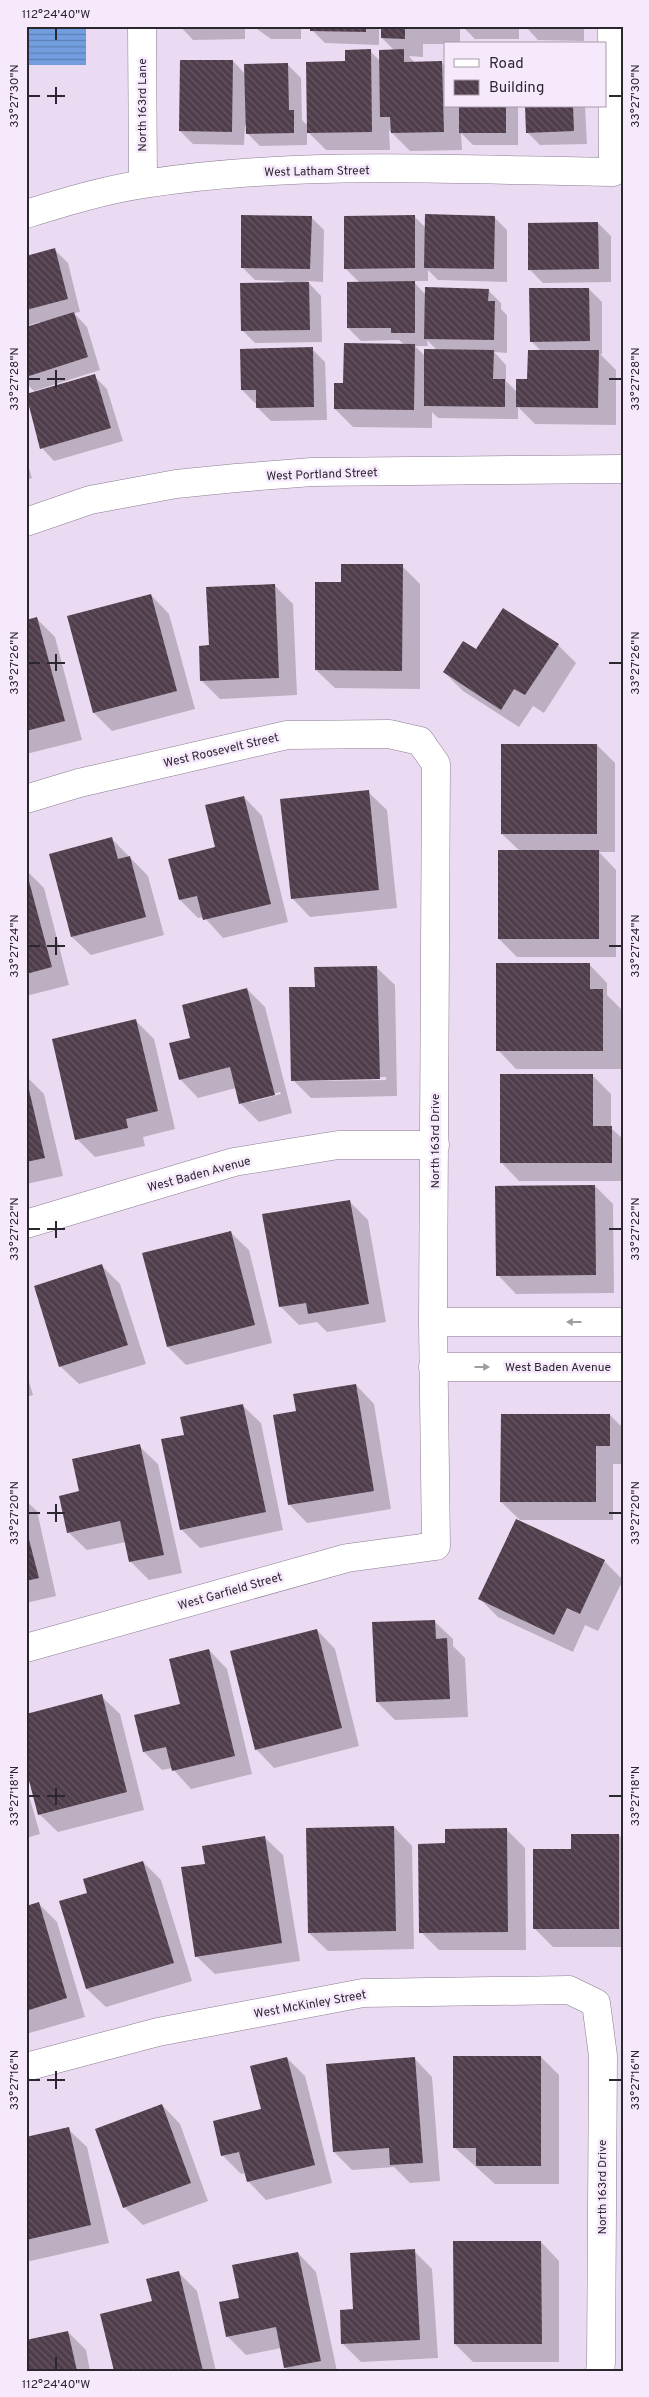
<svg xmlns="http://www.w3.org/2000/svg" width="649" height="2397" font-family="Overpass,sans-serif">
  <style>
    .water { fill: url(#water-rules) }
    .shadow { fill: #0003; fill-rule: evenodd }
    .building { fill: url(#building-back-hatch) }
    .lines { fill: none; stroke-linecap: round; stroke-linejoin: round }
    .minor-casing { stroke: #8a7c91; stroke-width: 29 }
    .tertiary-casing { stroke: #8a7c91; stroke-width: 29 }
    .minor { stroke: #fff; stroke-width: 28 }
    .tertiary { stroke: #fff; stroke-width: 28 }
    .oneway { fill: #a09da1 }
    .ticks { fill: none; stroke: #2c262f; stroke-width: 2 }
    .labels { text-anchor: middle; stroke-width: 5; stroke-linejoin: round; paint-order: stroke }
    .street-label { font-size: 12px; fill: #2c262f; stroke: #f7e9fc }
    .neatline { fill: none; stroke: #2c262f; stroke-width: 2 }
    .ticks-label { font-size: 12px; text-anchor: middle; fill: #2c262f }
  </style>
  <defs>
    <pattern id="water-rules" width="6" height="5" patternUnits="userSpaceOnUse" patternTransform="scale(1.25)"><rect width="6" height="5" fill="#729edf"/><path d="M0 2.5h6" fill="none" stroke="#5e81b5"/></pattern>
    <pattern id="building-back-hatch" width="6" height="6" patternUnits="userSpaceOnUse" patternTransform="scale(1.25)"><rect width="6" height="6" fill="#503d4b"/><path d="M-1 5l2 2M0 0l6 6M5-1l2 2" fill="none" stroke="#665763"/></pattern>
  </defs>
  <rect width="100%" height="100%" fill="#ebdbf2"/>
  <path class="water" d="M26,27L86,28V65H26Z"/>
  <path class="shadow" d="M245,26V39L193,40L180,26Z
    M253,26H301V39H271Z
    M312,26H379V45L325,43L312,30Z
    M382,26H460V44H423V57L409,56L415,63L441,62L445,66V106H518V145H473L461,133L462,150L410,151L389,130L390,150H326L307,131V145L260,146L247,133V125H245L244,145L193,144L180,131L233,61L246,75L288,65L301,78L302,120L308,126L346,62L370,51L380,61L395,51L382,38Z
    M462,26H519V39H475Z
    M525,26H584V41L538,40Z
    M526,106H585L587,144L540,145L527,132Z
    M414,216L426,228L494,217L507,230V282L438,280L428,270V281H413L426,295L488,290L501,303V309L507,315V353L494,352L506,365V381L517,392L528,380L541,351L531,341L589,289L602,302V354H600L616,370V425L535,424L518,407V419L438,418L432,412V428L353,427L335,409L344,384L405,345L399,340L361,341L348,328L360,283L346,269ZM427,340L438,351L426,357L415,346H428Z
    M311,217L324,230L323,282L307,281L321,296L322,342L255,343L242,330L284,281L255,280L242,267Z
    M598,223L611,236V282L543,283L530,270Z
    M55,250L68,263L80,312L74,313L87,327L100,370L34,391L26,383V329L40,324V322L26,326V257Z
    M312,349L325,362L327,420L271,421L258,408V403H255L242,390Z
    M94,376L107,389L123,441L54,461L42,448L26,396Z
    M26,459L32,478L26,480Z
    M402,566L420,584V689L335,688L316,670L343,583Z
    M274,585L293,604L297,695L220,699L202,681L211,647Z
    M151,595L169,614L195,709L112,731L94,713Z
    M37,619L55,637L82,740L26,754V621Z
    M558,645L576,663L544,713L533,706L519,727L463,691L444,672Z
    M597,745L615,763V852H599L616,870V957H517L499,939L520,851L502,834Z
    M368,792L387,810L397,908L310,917L292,898Z
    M244,797L262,816L288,922L223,938L204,917L198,918L180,900L169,860L217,848Z
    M112,839L148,876L164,935L91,955L72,937Z
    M26,870L44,888L69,985L26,996Z
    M589,964L607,983V995L621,1009V1069H516L498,1050Z
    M376,967L395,985L397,1096L311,1098L293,1080L316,988ZM386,1077V1080L309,1081V1079Z
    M247,989L265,1007L292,1113L259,1122L240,1103L236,1088L198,1098L180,1079L192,1039ZM280,1092L281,1094L251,1102V1100Z
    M136,1021L154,1039L175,1129L143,1137L145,1146L95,1157L77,1139Z
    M592,1075L611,1094V1128L623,1139V1181H519L501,1162Z
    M26,1076L44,1094L63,1176L26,1184Z
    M595,1186L613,1204L614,1293L516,1294L498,1275Z
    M350,1202L368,1220L386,1322L327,1332L317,1322L299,1325L280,1306Z
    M230,1232L249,1250L272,1343L186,1365L168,1347Z
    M102,1266L120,1284L146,1364L79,1384L60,1366Z
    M26,1372L33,1395L26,1397Z
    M356,1385L374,1404L391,1509L307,1523L289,1504L298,1412Z
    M242,1405L261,1423L283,1530L200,1548L181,1529L185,1436Z
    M610,1415L623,1428V1464H613V1520H520L501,1502Z
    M139,1446L158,1464L182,1573L149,1580L131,1562L126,1542L87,1550L68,1532L81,1492Z
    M26,1501L37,1511L56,1596L26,1603Z
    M604,1561L623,1580L598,1631L585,1625L573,1652L498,1617L480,1599Z
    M434,1621L453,1639V1646L465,1658L468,1717L395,1720L377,1702Z
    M317,1630L335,1649L359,1746L274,1768L256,1749Z
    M209,1650L227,1669L252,1774L191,1789L172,1768L162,1770L144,1752L135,1716L182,1705Z
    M101,1696L120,1714L144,1810L58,1832L39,1814Z
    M26,1785L40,1834L26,1838Z
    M394,1827L412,1846L414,1949L328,1951L309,1933Z
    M506,1829L525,1848L526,1950H439L421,1932Z
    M619,1835L623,1840V1947H553L534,1928L572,1850Z
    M264,1837L283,1855L300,1961L215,1974L196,1956L206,1865Z
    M143,1862L161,1880L192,1981L106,2007L87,1989Z
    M38,1903L57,1922L85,2017L26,2034V1907Z
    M541,2057L559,2075V2184H495L454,2147Z
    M287,2058L305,2076L332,2183L266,2200L248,2181L246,2173L241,2174L222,2155L263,2110Z
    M414,2058L432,2077L440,2181L410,2183L394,2167L352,2170L334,2152Z
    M162,2105L180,2124L208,2201L143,2225L124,2207Z
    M68,2129L87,2147L109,2243L26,2262V2138Z
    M541,2242L559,2261V2362H473L455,2344Z
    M414,2251L432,2269L438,2358L361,2362L343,2344L355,2310Z
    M298,2253L316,2272L337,2371H289L285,2367L281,2348L246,2355L228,2337L240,2299Z
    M178,2272L197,2291L216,2371H115L153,2302Z
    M68,2332L86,2350L90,2371H26Z"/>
  <path class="building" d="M310,26H366V32L310,31Z
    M381,26H405V39L381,38Z
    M371,49L372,132L307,133L306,62L345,61V50Z
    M404,49V62L442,61L444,132L391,133L390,117H380L379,50Z
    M180,60H233L232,132L179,131Z
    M288,63L289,110H294V133L246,134L244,64Z
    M459,106H506V133H459Z
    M525,106H573L574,131L526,133Z
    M425,214L495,216L494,269L424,268Z
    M241,215L312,216L310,269L241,268Z
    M415,215V268L344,269V216Z
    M598,222L599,269L528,270V223Z
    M55,248L68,299L26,310V256Z
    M415,281V333H391V328H347V282Z
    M309,282L310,330L241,331L240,283Z
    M425,287L489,289L488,301H495L494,340L424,339Z
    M529,288H589L590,341L530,342Z
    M74,312L88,357L26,377V327Z
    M344,343L415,344L414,410L334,409V383H343Z
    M313,347L314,407L256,408V390H241L240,349Z
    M424,349L494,350L493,379H505V407L424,406Z
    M528,350H599L598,408L516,407V379H527Z
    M95,374L111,428L40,449L26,394Z
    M341,564H403L402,671L315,670V582H341Z
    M275,584L279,678L200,681L199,646L209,645L206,587Z
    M151,594L177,691L93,713L67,616Z
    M503,608L559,644L525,695L514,689L501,710L443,672L463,641L476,649Z
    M37,617L65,721L26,731V620Z
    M501,744H597V834H501Z
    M369,790L379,890L291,899L280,799Z
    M244,796L271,904L203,920L197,896L179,900L168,859L215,847L205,805Z
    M112,837L118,859L130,856L146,917L71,937L49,854Z
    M498,850H599V939H498Z
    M26,870L52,967L26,974Z
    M496,963H590V989H603V1051H496Z
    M377,966L380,1079L291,1081L289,987H315L314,967Z
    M247,988L275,1095L239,1104L230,1067L179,1080L169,1043L190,1038L182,1005Z
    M136,1019L158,1111L126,1119L128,1128L75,1140L52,1039Z
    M500,1074H593V1126H612V1163H500Z
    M26,1077L45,1158L26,1162Z
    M595,1185L596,1275L496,1276L495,1186Z
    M350,1200L369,1304L308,1314L306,1303L279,1307L262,1214Z
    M231,1231L255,1325L167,1347L142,1253Z
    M102,1264L128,1345L59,1367L34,1286Z
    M356,1384L374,1491L288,1505L273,1415L296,1411L293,1394Z
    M243,1404L266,1512L180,1530L161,1439L184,1435L180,1417Z
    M501,1414H610V1446H596V1502H500Z
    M140,1444L164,1555L129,1562L120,1521L67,1533L59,1496L79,1491L72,1459Z
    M516,1519L605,1560L580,1614L567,1608L554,1635L478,1599Z
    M26,1528L39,1578L26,1581Z
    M435,1620L436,1639L447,1638L450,1699L376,1702L372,1622Z
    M317,1629L342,1728L255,1750L230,1651Z
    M209,1649L235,1756L172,1771L166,1747L143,1752L134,1715L180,1704L169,1659Z
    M102,1694L127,1792L38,1815L26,1769V1714Z
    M394,1826L396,1931L308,1933L306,1828Z
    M507,1828L508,1932L419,1933L418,1844L445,1843V1829Z
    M571,1834H619V1929H533V1849H571Z
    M265,1836L282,1943L195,1957L181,1867L205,1864L202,1846Z
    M143,1861L174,1963L86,1989L59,1901L87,1893L83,1879Z
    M39,1902L67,1998L26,2011V1906Z
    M453,2056H541V2166H476V2148H453Z
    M287,2057L315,2165L247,2182L239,2152L221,2156L213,2121L261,2109L250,2066Z
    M415,2057L423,2163L390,2165L389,2148L333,2152L326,2064Z
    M162,2104L191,2183L123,2208L95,2129Z
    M69,2127L91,2225L26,2240V2137Z
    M453,2241H541L542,2344H454Z
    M415,2249L420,2340L341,2344L340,2310L353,2309L350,2253Z
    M298,2252L321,2361L284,2368L276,2327L226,2337L219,2302L239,2298L232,2265Z
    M179,2271L203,2371H114L100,2314L152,2301L146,2279Z
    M68,2331L77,2371H26V2340Z"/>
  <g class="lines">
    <g class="minor-casing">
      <path id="minor" d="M142,26L143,184
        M26,214C65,202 104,190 144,184C298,160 458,170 613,172L612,26
        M26,799L79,783L287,735L389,734L420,741L436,764L433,1322L436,1546L347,1558L26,1648
        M26,1224L234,1162L338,1145H435
        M433,1322H623
        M433,1367H623
        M26,2067L158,2032L363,1993L569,1990L596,2003L603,2056L601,2363L600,2371"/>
    </g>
    <g class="tertiary-casing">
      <path id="tertiary" d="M26,522L90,500L176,484L236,478L312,472L623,469"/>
    </g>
    <use href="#minor" class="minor"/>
    <use href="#tertiary" class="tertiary"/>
  </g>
  <defs><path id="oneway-solid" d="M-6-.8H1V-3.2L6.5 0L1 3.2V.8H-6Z" transform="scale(1.25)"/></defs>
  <g class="oneway">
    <use href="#oneway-solid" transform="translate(574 1322) rotate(-180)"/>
    <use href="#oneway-solid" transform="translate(482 1367)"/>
  </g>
  <path class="ticks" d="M56,28V40M56,87V104M28,96H40M47,96H65M609,96H622M56,370V388M28,379H40M47,379H65M609,379H622M56,654V671M28,663H40M47,663H65M609,663H622M56,937V955M28,946H40M47,946H65M609,946H622M56,1221V1238M28,1229H40M47,1229H65M609,1229H622M56,1504V1522M28,1513H40M47,1513H65M609,1513H622M56,1788V1805M28,1796H40M47,1796H65M609,1796H622M56,2071V2089M28,2080H40M47,2080H65M609,2080H622M56,2357V2370"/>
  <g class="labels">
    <g class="street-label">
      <text transform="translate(142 105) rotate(-90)" y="4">North 163rd Lane</text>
      <text transform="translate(317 171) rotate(-1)" y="4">West Latham Street</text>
      <text transform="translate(322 474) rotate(-2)" y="4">West Portland Street</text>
      <text transform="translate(221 750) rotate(-13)" y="4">West Roosevelt Street</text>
      <text transform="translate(435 1141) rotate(-90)" y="4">North 163rd Drive</text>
      <text transform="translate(199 1174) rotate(-15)" y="4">West Baden Avenue</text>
      <text x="558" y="1371">West Baden Avenue</text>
      <text transform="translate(230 1591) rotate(-16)" y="4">West Garfield Street</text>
      <text transform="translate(310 2004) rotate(-10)" y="4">West McKinley Street</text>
      <text transform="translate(602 2187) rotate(-90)" y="4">North 163rd Drive</text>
    </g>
  </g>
  <rect width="649" height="2397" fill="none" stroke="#f7e9fc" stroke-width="55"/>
  <rect x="444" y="42" width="162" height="65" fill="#f7e9fc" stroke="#a69baa"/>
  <rect x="454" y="59" width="25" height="8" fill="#ffffff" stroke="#a69baa"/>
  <text x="489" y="68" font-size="15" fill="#2c262f">Road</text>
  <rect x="454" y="80" width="25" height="15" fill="url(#building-back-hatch)" stroke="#a69baa"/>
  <text x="489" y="92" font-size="15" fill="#2c262f">Building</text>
  <rect x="28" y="28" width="594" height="2342" class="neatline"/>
  <g class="ticks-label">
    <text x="56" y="18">112°24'40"W</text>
    <text transform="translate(14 96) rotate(-90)" y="4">33°27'30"N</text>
    <text transform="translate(635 96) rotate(-90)" y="4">33°27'30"N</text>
    <text transform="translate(14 379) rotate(-90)" y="4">33°27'28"N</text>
    <text transform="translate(635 379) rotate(-90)" y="4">33°27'28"N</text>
    <text transform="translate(14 663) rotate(-90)" y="4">33°27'26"N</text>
    <text transform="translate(635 663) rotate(-90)" y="4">33°27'26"N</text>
    <text transform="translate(14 946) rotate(-90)" y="4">33°27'24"N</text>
    <text transform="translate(635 946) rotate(-90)" y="4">33°27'24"N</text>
    <text transform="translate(14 1229) rotate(-90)" y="4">33°27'22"N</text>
    <text transform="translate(635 1229) rotate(-90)" y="4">33°27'22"N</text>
    <text transform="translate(14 1513) rotate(-90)" y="4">33°27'20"N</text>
    <text transform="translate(635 1513) rotate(-90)" y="4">33°27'20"N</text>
    <text transform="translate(14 1796) rotate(-90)" y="4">33°27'18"N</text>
    <text transform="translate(635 1796) rotate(-90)" y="4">33°27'18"N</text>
    <text transform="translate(14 2080) rotate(-90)" y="4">33°27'16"N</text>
    <text transform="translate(635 2080) rotate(-90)" y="4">33°27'16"N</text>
    <text x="56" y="2388">112°24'40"W</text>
  </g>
</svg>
